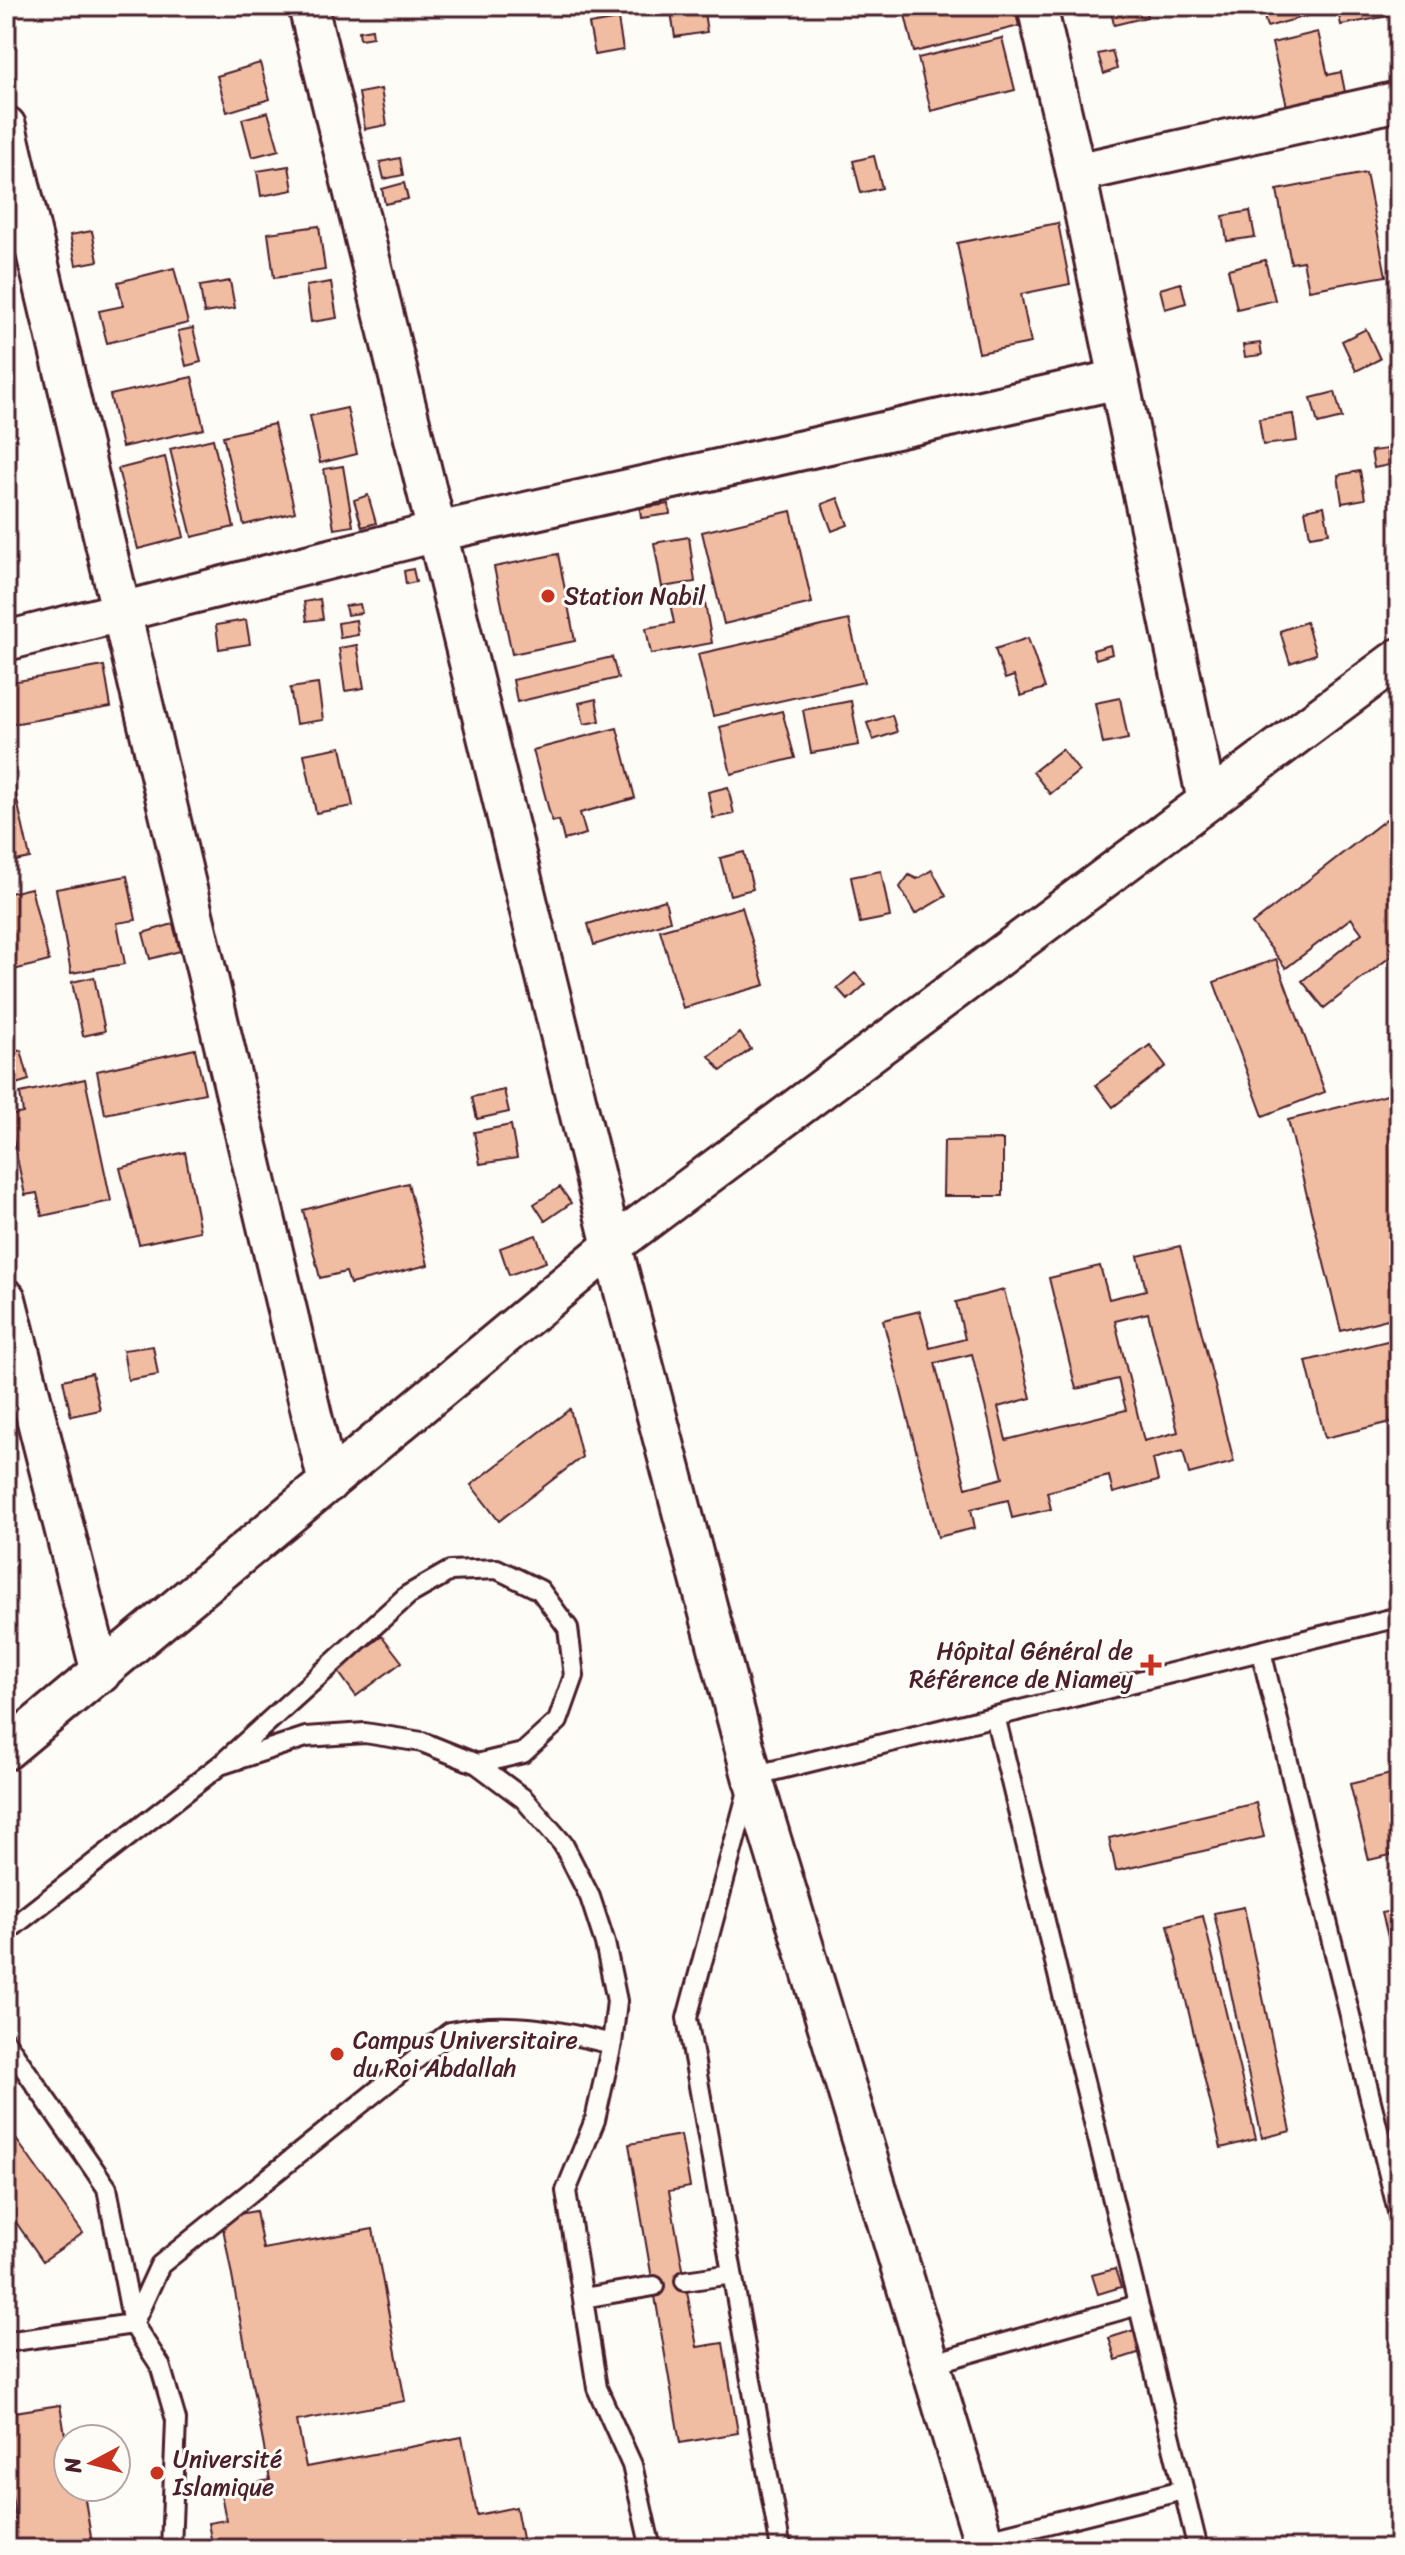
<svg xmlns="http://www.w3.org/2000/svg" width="1405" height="2555" font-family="Sriracha,sans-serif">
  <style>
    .building { fill: #f0bca2; stroke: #4a1f2b; stroke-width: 2; fill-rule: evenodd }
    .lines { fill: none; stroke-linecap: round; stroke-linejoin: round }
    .service-casing { stroke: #4a1f2b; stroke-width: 24 }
    .minor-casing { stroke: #4a1f2b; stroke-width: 44 }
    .service { stroke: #fdfcf7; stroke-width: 18 }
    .minor { stroke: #fdfcf7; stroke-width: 38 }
    .poi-dot { fill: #c8321e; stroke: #fdfcf7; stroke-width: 3 }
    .labels { text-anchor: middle; stroke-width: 6; stroke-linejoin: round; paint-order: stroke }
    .poi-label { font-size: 24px; fill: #4a1f2b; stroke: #fdfcf7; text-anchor: start }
  </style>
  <rect width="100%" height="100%" fill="#fdfcf7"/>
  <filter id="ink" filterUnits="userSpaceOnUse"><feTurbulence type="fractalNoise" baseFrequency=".0125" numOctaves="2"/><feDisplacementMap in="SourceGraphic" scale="16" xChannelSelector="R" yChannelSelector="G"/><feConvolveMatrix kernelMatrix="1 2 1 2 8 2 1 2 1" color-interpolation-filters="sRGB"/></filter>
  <g filter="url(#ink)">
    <path class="building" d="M670,6H703L707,32L675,37Z
      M903,6H1014L1019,26L914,52Z
      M1110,6H1145L1147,17L1114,25Z
      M1261,6H1315L1317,13L1267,27Z
      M1337,6H1399V14L1341,25Z
      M618,19L623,50L595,55L589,24Z
      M372,29L373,37L360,39L359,31Z
      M1318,32L1328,75L1341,72L1345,92L1287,106L1272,43Z
      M1002,38L1015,90L931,111L918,58Z
      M1112,51L1117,69L1104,74L1098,54Z
      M260,63L270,99L227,112L217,76Z
      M381,89L387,125L365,129L359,93Z
      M268,112L279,150L252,157L242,119Z
      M874,156L882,188L861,193L853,161Z
      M400,158L403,175L384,179L380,162Z
      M289,166L293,190L261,196L257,171Z
      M1366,173L1386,276L1309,290L1303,261L1291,263L1277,190Z
      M404,183L408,199L385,204L382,189Z
      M1250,211L1255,237L1227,241L1223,216Z
      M1058,223L1070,284L1021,294L1031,343L979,353L957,243Z
      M319,226L325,270L274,278L268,233Z
      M92,231L98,261L76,265L70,235Z
      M1265,260L1275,300L1237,309L1228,269Z
      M174,268L188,323L107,343L99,311L123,306L118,282Z
      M230,281L235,308L204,313L200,286Z
      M331,282L337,318L311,322L306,286Z
      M1181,283L1186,303L1165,309L1160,289Z
      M6,322L12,348L6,349Z
      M193,328L201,362L186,366L178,331Z
      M1366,329L1380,359L1356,371L1342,341Z
      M1260,343L1262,355L1245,357L1243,345Z
      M192,377L204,429L122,447L110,395Z
      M1399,384V433L1390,386Z
      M1335,392L1342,418L1318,424L1311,398Z
      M347,408L357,454L320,463L310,416Z
      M1293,414L1297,441L1263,445L1259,419Z
      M274,424L295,512L244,525L223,436Z
      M213,439L234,527L192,537L170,449Z
      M1387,449L1389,465L1374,468L1371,451Z
      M165,457L184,537L138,549L118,469Z
      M343,466L353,526L334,529L324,469Z
      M1360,471L1365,499L1342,503L1338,475Z
      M368,495L376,523L362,527L354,500Z
      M838,498L848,525L832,531L822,504Z
      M669,504L670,514L641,518L640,508Z
      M1324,506L1329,533L1310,536L1305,510Z
      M791,511L812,603L724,624L702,532Z
      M689,537L695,582L662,587L654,543Z
      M558,554L575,641L512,654L494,567Z
      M413,569L416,582L406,584L404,571Z
      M703,592L712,643L651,654L646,628L674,623L669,598Z
      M320,599L323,619L307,621L304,602Z
      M360,604L362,613L347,615L345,606Z
      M246,620L250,644L219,649L216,625Z
      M356,620L358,635L340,638L338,623Z
      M849,620L864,682L713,716L698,654Z
      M1306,622L1316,654L1290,663L1280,631Z
      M1028,638L1045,688L1021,696L1014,676L1005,679L995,649Z
      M357,645L364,688L345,691L339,648Z
      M1110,645L1112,654L1096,659L1093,650Z
      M612,657L618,678L517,702L513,680Z
      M104,666L111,707L12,724L6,683Z
      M318,684L323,720L296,724L290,688Z
      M1120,698L1128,739L1103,744L1095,703Z
      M596,699L600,721L584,724L579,703Z
      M851,701L859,745L811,753L803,710Z
      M782,711L795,758L731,774L720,727Z
      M892,715L897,732L873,740L867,723Z
      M617,728L635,798L580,813L586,834L564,840L559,820L552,822L533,750Z
      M341,747L353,806L316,813L304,754Z
      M1062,749L1079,771L1050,794L1033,772Z
      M6,751L30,858L6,863Z
      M728,787L734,814L713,818L708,792Z
      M1389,817L1399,830V950L1324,1008L1302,981L1362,933L1351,918L1286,968L1252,924Z
      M744,852L753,889L730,895L720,858Z
      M932,870L946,896L915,914L900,887L909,875L917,879Z
      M881,871L890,917L860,923L851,877Z
      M127,876L136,920L117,923L125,964L71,973L56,889Z
      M31,888L49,961L6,972V894Z
      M665,900L670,921L594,945L588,924Z
      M742,907L765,985L683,1008L660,930Z
      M173,924L180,951L150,959L143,933Z
      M1276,959L1325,1092L1263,1116L1214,982Z
      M855,973L866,984L848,1000L837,988Z
      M94,977L105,1031L83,1036L72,982Z
      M740,1033L751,1049L721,1071L709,1056Z
      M1150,1045L1166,1066L1113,1107L1096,1085Z
      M195,1049L205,1093L105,1114L97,1071Z
      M21,1050L29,1080L6,1087V1054Z
      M85,1079L111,1201L42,1216L37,1193L25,1195L8,1116L23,1113L20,1093Z
      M504,1090L509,1112L477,1119L472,1097Z
      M1399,1092V1316L1341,1331L1288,1120Z
      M511,1125L517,1158L480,1164L474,1132Z
      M1003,1140V1196H943L944,1141Z
      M185,1152L200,1231L139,1244L120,1168Z
      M408,1183L428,1265L350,1284L346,1272L320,1278L303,1210Z
      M560,1187L571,1203L545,1221L534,1204Z
      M536,1235L546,1262L509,1275L500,1248Z
      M1180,1246L1234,1462L1189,1474L1183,1451L1153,1459L1158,1481L1113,1493L1109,1476L1047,1492L1051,1509L1012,1518L1008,1500L971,1509L975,1528L938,1537L883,1320L920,1311L930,1348L965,1339L956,1302L1004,1290L1031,1398L998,1407L1006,1440L1126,1410L1118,1379L1076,1389L1049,1278L1100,1266L1109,1299L1146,1290L1138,1256ZM1148,1313L1178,1432L1144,1441L1115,1321ZM972,1354L1003,1478L966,1488L935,1363Z
      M1399,1338V1420L1325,1438L1306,1361Z
      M153,1346L158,1375L128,1380L123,1350Z
      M92,1373L100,1410L71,1416L63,1380Z
      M570,1409L582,1457L499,1521L471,1485Z
      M382,1636L402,1662L356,1696L337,1670Z
      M1399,1772V1853L1369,1860L1350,1784Z
      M1256,1803L1264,1837L1116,1871L1109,1838Z
      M1244,1907L1291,2131L1262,2138L1214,1913Z
      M1399,1909V1981L1382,1913Z
      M1203,1916L1256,2139L1221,2148L1168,1925Z
      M6,2125L83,2233L43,2261L6,2208Z
      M681,2135L690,2187L669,2191L697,2347L723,2343L738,2433L680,2443L629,2144Z
      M256,2211L263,2249L373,2229L405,2401L297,2421L306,2467L462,2437L477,2515L516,2507L524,2549H213L208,2523L226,2520L220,2489L270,2480L221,2217Z
      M1115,2269L1121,2287L1098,2294L1092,2275Z
      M1134,2330L1141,2352L1116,2360L1109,2338Z
      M7,2364L14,2412L60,2405L68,2453L57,2455L61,2481L68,2480V2487H83L93,2549H6V2521L16,2519L10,2487L6,2488Z"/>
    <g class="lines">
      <g class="service-casing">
        <path id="service" d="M1261,1651L1399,2216
          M995,1716L1198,2549
          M227,1759L408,1595L450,1571L497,1569L540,1590L568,1628L574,1676L558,1721L523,1753L477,1764
          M6,1932L220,1765L306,1737L365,1733L422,1742L477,1764L524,1799L563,1844L590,1897L605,1943L617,2001L612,2044
          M6,2042L107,2188L133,2324L160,2365L176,2420L171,2549
          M685,2281L732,2274
          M583,2298L654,2286
          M133,2324L160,2265L450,2032C507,2020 556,2030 612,2044L595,2120L566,2191L597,2388L632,2465L651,2549
          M6,2342L133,2324
          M930,2364L1138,2305
          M983,2540L1183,2490
          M784,2549L780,2544L687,2018L752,1776L1399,1617"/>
      </g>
      <g class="minor-casing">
        <path id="minor" d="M308,6L612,1246L752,1776L986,2549
          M1037,6L1076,173L1207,801
          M6,126L328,1483
          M1076,173L1399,101
          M6,641L437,532L1119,379
          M6,1299L101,1673
          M6,1750L612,1246L1399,658"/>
      </g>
      <use href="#service" class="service"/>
      <use href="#minor" class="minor"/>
    </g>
  </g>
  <g class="poi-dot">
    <circle cx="548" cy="596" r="8"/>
    <path d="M1147 1653h8v8h8v8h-8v8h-8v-8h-8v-8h8z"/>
    <circle cx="337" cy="2054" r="8"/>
    <circle cx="157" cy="2473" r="8"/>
  </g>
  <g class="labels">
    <g class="poi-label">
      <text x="564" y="604">Station Nabil</text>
      <text x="1133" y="1659" text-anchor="end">Hôpital Général de<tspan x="1133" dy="28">Référence de Niamey</tspan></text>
      <text x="353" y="2048">Campus Universitaire<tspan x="353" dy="28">du Roi Abdallah</tspan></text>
      <text x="173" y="2467">Université<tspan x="173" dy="28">Islamique</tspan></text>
    </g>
  </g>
  <rect width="1405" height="2555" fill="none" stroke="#fdfcf7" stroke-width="32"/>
  <rect x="16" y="16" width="1373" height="2523" fill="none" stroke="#4a1f2b" stroke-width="3" filter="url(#ink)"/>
  <g transform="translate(92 2463) rotate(263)"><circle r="38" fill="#fdfcf7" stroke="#b5a4a5" stroke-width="2"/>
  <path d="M0-6L14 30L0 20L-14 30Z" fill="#c8321e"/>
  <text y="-12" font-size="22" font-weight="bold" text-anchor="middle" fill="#4a1f2b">N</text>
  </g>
</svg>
